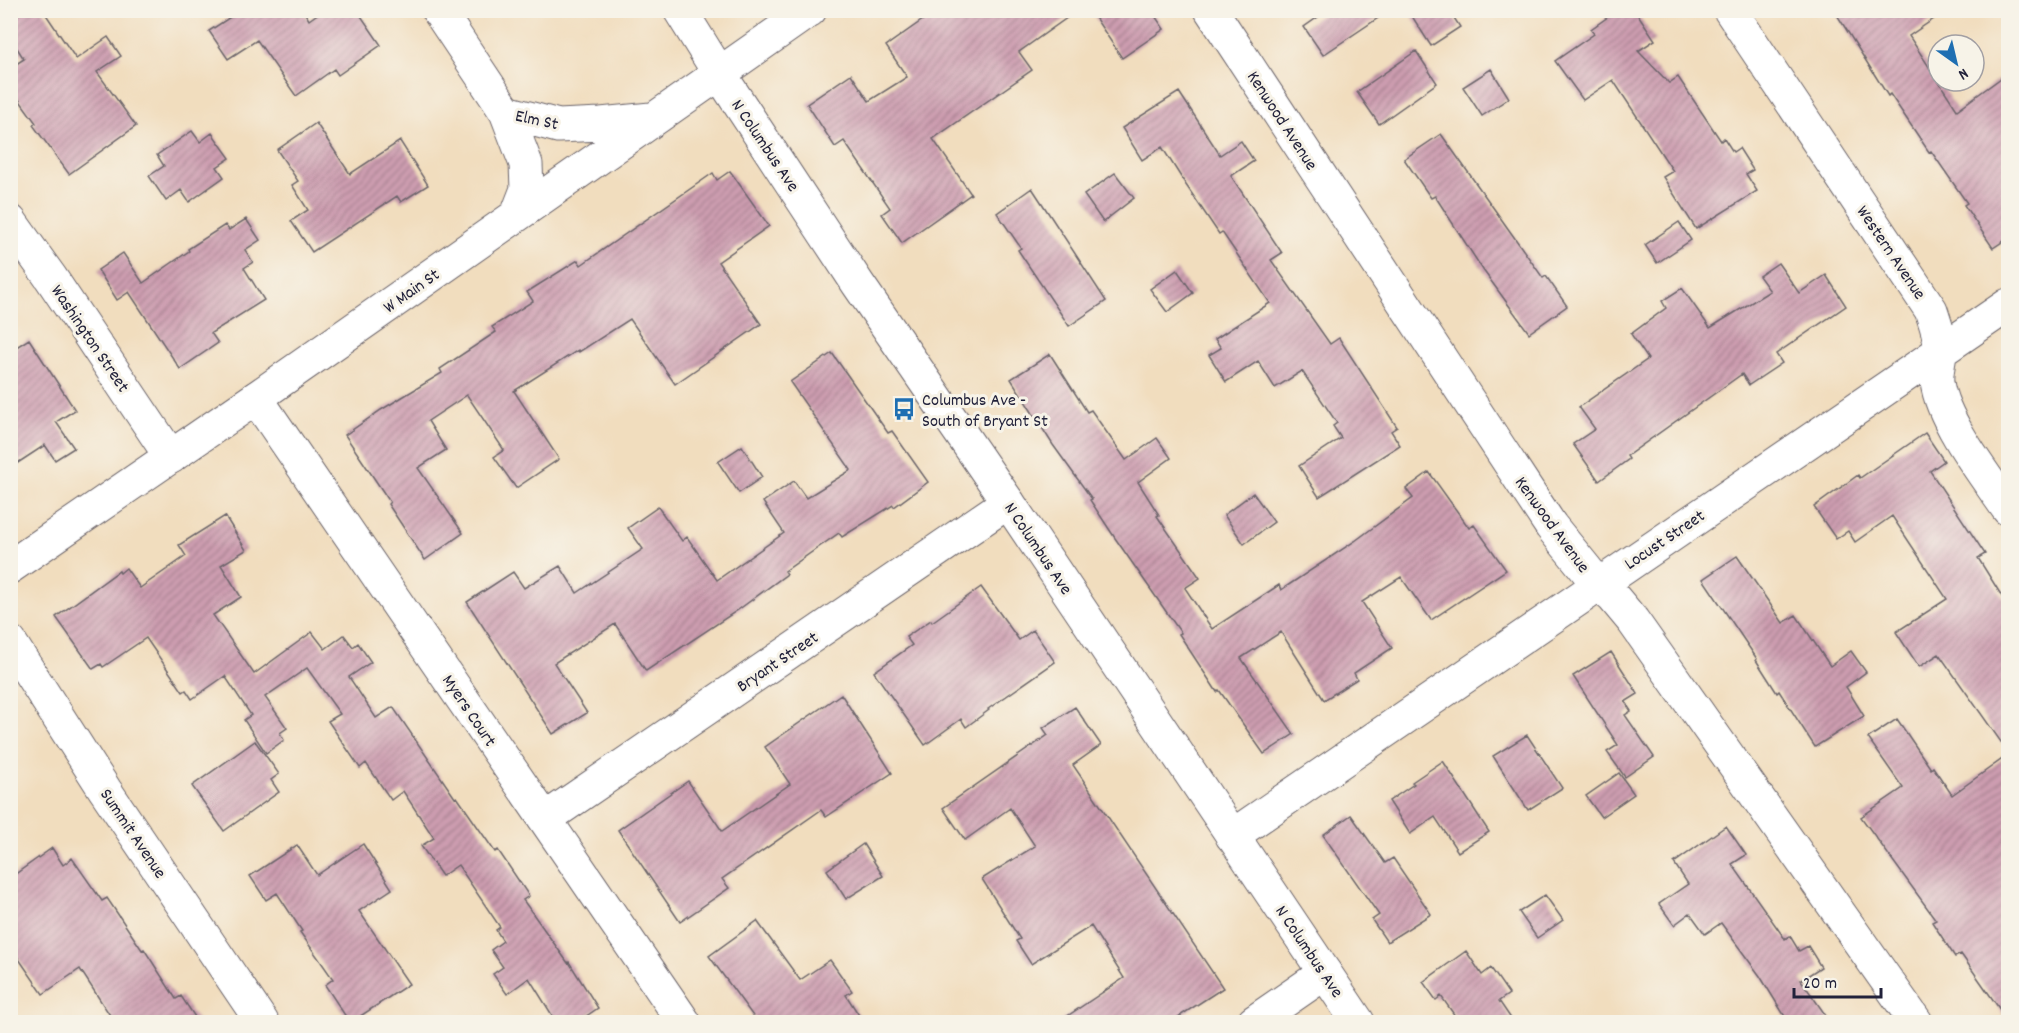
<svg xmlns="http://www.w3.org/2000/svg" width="2019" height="1033" font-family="Dekko,sans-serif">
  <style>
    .building { fill: url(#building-hatch) }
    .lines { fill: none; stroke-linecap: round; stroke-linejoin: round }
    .minor-casing { stroke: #6a6369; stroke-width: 35 }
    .major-casing { stroke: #6a6369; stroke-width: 35 }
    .minor { stroke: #fff; stroke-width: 33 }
    .major { stroke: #fff; stroke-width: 33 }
    .labels { text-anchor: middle; stroke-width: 6; stroke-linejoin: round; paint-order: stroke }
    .street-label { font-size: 18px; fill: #22223b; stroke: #f7f3e8 }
    .poi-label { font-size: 18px; fill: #22223b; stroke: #f7f3e8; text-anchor: start }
  </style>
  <defs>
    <pattern id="building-hatch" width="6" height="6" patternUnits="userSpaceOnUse" patternTransform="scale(1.5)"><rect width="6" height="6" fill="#cd9db0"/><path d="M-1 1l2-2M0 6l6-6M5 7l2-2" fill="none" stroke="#a68090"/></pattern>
  </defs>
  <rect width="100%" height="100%" fill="#f7f3e8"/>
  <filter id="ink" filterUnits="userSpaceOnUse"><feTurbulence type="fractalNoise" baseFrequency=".0167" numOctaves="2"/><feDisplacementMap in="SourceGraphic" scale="12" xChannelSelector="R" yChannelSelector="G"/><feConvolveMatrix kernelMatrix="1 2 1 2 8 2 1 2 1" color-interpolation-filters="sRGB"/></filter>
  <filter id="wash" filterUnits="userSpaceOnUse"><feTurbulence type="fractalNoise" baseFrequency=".008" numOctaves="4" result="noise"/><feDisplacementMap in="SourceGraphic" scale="24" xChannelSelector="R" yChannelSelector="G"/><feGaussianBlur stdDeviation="1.35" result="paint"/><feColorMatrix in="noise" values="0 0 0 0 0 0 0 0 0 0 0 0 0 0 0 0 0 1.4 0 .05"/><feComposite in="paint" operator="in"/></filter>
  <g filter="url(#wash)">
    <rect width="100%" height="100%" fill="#f1ddbe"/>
    <g id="blocks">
      <path class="building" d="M10,10H43L76,59L108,37L121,56L97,72L136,126L69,174L33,125L36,123L10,87V68L24,59L10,37Z
        M241,10H303L309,20L323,10H357L381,45L338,75L334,69L296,96L257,40L228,59L209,31Z
        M937,10H1078L1019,52L1032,70L933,139L971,194L902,243L882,214L890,208L844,141L835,147L807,104L851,74L869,101L907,77L886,46Z
        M1090,10H1151L1164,29L1122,58Z
        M1328,10H1390L1323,55L1304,27Z
        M1408,10H1449L1460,27L1431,46Z
        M1618,10H1635L1655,40L1638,51L1669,83L1678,77L1721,141L1724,138L1733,152L1739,148L1753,170L1746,174L1757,191L1696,229L1663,177L1673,171L1613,80L1583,100L1555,61L1594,34L1591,29Z
        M1834,10H1947L1909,36L1957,110L2008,73V238L1993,248L1964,205L1967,203L1931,151L1929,152L1890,94L1888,96Z
        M1416,51L1437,83L1379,124L1357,92Z
        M1491,69L1509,98L1482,116L1463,87Z
        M1179,92L1220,155L1241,141L1254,161L1231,176L1282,253L1271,260L1330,344L1339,338L1397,427L1391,431L1400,445L1319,497L1299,466L1341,438L1333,426L1337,423L1302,371L1275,388L1258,361L1226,382L1209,355L1221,348L1215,339L1270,303L1222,232L1219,234L1186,185L1162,147L1142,160L1122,128Z
        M316,123L350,174L400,141L428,185L401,202L397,196L312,252L291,221L308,210L292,185L298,181L277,150Z
        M192,131L200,142L212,133L230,158L217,167L224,177L189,202L181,190L166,201L149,176L164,166L157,155Z
        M1441,134L1543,278L1546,276L1567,306L1529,333L1483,270L1435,196L1431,198L1404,159Z
        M730,171L769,226L718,262L761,324L675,384L630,319L579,352L578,350L514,391L559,459L516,488L494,457L504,450L467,395L428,421L446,450L418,468L463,533L425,560L388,504L390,502L345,435L381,410L442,373L440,369L496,332L492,327L533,301L527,292L578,260L581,265L713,173L717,180Z
        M1115,173L1134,198L1103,222L1084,195Z
        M1032,188L1106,301L1069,326L1018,250L1021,248L997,213Z
        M246,219L260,240L245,250L253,262L244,268L264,300L211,333L218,343L180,369L129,292L117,300L98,270L123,253L143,283L189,251L188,249L225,225L229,230Z
        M1679,222L1691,240L1657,263L1645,245Z
        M1778,263L1799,293L1826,275L1846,306L1776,354L1782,363L1749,385L1742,374L1627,456L1629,459L1599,481L1573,444L1595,429L1579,407L1648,359L1631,334L1666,308L1662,301L1682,288L1710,328L1770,291L1759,276Z
        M1177,270L1193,293L1167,312L1150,289Z
        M29,339L75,410L56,422L74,448L55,460L45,445L10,468V351Z
        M832,353L888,433L892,431L928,482L894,507L893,505L842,537L839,533L785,571L787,574L738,610L646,671L615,624L554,663L587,713L553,734L467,602L513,572L524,588L560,566L577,593L643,549L628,528L658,507L682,541L687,537L717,580L784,533L763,502L794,481L806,498L851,470L790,382Z
        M1050,354L1087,412L1091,410L1126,460L1157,438L1171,458L1138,482L1159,515L1157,516L1200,578L1185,588L1212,629L1279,585L1281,590L1355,541L1413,498L1406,489L1429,472L1469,528L1474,525L1506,570L1431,620L1401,577L1362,602L1392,648L1354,673L1357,679L1324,700L1281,632L1241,658L1294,734L1264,754L1219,690L1217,692L1179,634L1181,633L1115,538L1090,500L1092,499L1053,445L1011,379Z
        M1925,433L1944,461L1930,471L1985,554L1978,558L2008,606V752L1939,654L1919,667L1896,632L1947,599L1892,516L1855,542L1848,531L1836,539L1814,507L1858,475L1860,478Z
        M742,446L762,477L739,493L718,462Z
        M1253,493L1274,522L1244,544L1224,515Z
        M225,516L246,550L221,565L241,597L213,615L254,674L312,632L325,649L344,635L353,647L358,643L371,662L349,677L376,718L393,707L455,798L457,797L495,852L498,850L529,896L523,900L568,963L569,962L598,1008L576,1023H557L529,978L507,994L493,974L503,967L491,950L503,941L496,930L500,927L458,865L442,876L421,846L434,838L403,791L391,800L366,763L360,768L328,721L340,714L307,668L265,697L287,728L280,733L284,740L266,753L244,720L251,715L225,676L192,699L186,690L183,692L146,638L103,667L101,664L93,669L56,617L119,571L120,573L126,568L140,588L186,556L179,545Z
        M1737,556L1783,623L1796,615L1830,666L1851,651L1866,672L1846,687L1864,716L1815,747L1779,691L1777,693L1756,660L1757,659L1703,579Z
        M981,587L1019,640L1033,630L1055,662L988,709L989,710L966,727L961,719L925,745L874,672L912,645L906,637L931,620L932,622Z
        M1611,652L1638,694L1625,702L1631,711L1625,715L1654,757L1625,777L1607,752L1618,745L1573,676Z
        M841,694L892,773L826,817L821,810L722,879L729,888L680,922L618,830L688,781L722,831L790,784L765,747Z
        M1075,707L1101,745L1073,765L1223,988L1169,1023H1057L1124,978L1091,926L1031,964L1016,941L1020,939L982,879L1035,846L1010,808L965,840L943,808L1048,735L1043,728Z
        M1897,719L1931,769L1933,767L1952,795L2008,755V1021L1961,954L1955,957L1932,922L1936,920L1861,817L1903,788L1868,738Z
        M1527,735L1562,788L1528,810L1493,756Z
        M255,741L279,774L271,780L279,792L224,831L192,786Z
        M1443,761L1489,832L1458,852L1435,817L1410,834L1389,801L1414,784L1412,782Z
        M1619,773L1634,794L1601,817L1586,796Z
        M1351,815L1385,863L1393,858L1431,914L1387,942L1372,920L1379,915L1323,835Z
        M1726,826L1746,855L1732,864L1785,939L1790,936L1799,951L1808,946L1821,967L1801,980L1831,1023H1789L1760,976L1721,923L1705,934L1690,913L1674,925L1659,904L1688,884L1674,863Z
        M363,844L392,889L359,911L409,984L350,1023L325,985L333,979L300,932L302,931L277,893L266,900L250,876L297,845L317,875Z
        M863,844L883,876L846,899L827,870Z
        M52,848L63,865L72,858L102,901L107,898L142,950L144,949L176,999L181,996L199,1023H115L80,969L43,994L10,946V878Z
        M1545,895L1563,920L1537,938L1519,912Z
        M757,921L800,980L830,960L852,991L846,995L864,1023H758L709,956Z
        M1466,951L1482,975L1491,968L1509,994L1499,1001L1514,1023H1460L1441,996L1436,1000L1423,982Z"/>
    </g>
  </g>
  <g filter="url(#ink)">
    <use href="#blocks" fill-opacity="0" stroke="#6a6369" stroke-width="1.5"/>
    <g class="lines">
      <g class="minor-casing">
        <path id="minor" d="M1211,10L1551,526L1598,584L1613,597L1633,621L1916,1022
          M1730,10L1931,310C1936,325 1941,339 1940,354C1939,363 1936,373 1937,382C1942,421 1986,477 2008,509
          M10,221L51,278L171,457
          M256,398L684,1022
          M10,642L105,790L262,1022
          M545,819L1008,502
          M1232,836L2008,305
          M1254,1022L1325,973"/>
      </g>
      <g class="major-casing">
        <path id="major" d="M438,10L506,112L558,126L601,124L651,119
          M680,10L719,73L858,284L1008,502L1358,1022
          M506,112L526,164L527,189L517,215
          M10,567L256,398L810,10"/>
      </g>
      <use href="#minor" class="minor"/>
      <use href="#major" class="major"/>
    </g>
  </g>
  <defs>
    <g id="bus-bare" transform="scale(1.8)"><path d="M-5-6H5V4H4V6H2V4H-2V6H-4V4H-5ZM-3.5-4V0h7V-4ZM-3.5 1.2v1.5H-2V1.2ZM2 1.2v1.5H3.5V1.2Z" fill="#1f6fb2" stroke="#f7f3e8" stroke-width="2.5" paint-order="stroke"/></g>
  </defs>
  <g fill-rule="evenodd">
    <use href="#bus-bare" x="904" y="409"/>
  </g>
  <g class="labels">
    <g class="street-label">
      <text transform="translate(537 119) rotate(12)" y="6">Elm St</text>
      <text transform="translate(1283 120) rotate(57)" y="6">Kenwood Avenue</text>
      <text transform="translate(766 145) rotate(56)" y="6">N Columbus Ave</text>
      <text transform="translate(1892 252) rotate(56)" y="6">Western Avenue</text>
      <text transform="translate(411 290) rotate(-35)" y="6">W Main St</text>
      <text transform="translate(91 338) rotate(56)" y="6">Washington Street</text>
      <text transform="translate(1553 524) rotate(54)" y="6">Kenwood Avenue</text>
      <text transform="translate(1664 539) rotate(-34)" y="6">Locust Street</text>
      <text transform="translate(1039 548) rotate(56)" y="6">N Columbus Ave</text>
      <text transform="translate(777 661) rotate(-34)" y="6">Bryant Street</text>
      <text transform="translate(470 710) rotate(56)" y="6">Myers Court</text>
      <text transform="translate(134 833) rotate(56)" y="6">Summit Avenue</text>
      <text transform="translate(1310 951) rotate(56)" y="6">N Columbus Ave</text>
    </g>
    <g class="poi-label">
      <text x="922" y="405">Columbus Ave -<tspan x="922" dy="21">South of Bryant St</tspan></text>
    </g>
  </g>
  <rect width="2019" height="1033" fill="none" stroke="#f7f3e8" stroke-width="36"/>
  <g transform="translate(1956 63) rotate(146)"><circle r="28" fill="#f7f3e8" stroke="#a29fa3" stroke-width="1.5"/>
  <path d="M0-4.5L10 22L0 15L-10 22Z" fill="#1f6fb2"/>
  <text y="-9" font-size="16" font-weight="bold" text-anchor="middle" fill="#22223b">N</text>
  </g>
  <path d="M1794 988v9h87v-9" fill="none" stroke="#22223b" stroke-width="3"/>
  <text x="1803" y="988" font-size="18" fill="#22223b" stroke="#f7f3e8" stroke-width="4.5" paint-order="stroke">20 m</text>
</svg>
